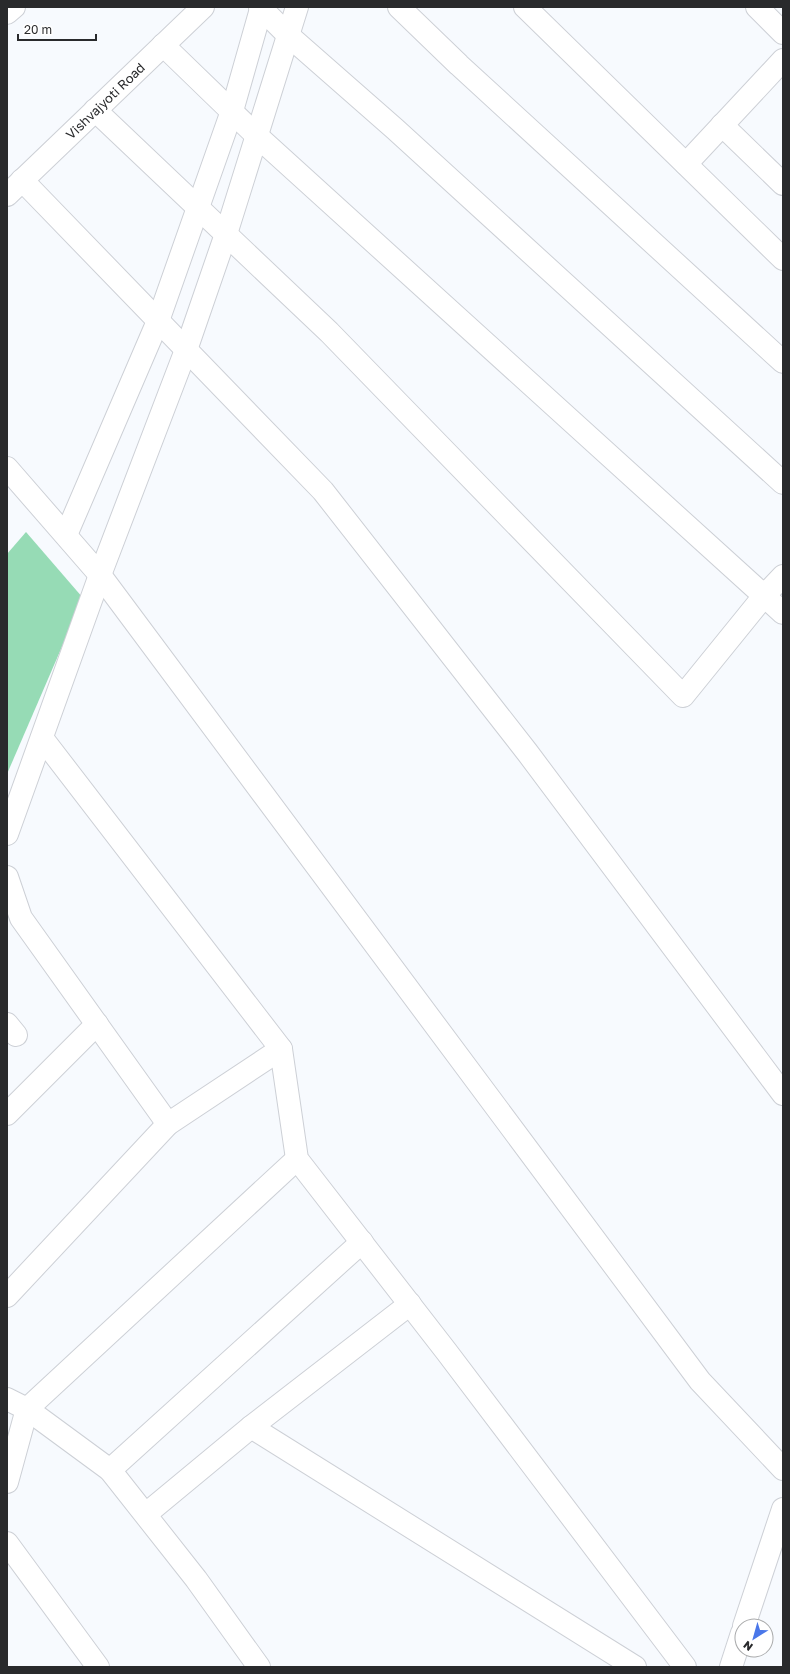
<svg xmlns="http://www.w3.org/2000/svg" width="790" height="1674" font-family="'Golos Text',sans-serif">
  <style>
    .green { fill: #96dbb5 }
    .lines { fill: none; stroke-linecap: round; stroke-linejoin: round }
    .street-casing { stroke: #cdd0d6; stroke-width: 24 }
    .street { stroke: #fff; stroke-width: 22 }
    .labels { text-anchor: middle; stroke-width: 3.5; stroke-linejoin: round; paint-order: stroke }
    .street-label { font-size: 13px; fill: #292a2c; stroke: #fff }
  </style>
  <rect width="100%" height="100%" fill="#f7fafe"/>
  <path class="green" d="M26,532L83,598L7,774V554Z"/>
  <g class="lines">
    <g class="street-casing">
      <g id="street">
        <path d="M260,7L289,36L395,129L783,483"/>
        <path d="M399,7L459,65L783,362"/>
        <path d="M525,7L783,259"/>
        <path d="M757,7L783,33"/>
        <path d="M7,13L14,7"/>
        <path d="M163,45L257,136L783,613"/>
        <path d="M95,110L329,332L683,696L764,596L783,576"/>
        <path d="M722,125L783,184"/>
        <path d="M686,164L783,60"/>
        <path d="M22,180L323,491L527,752L783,1094"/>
        <path id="s1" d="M7,195L203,7"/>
        <path d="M7,468L100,575L700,1381L783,1469"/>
        <path d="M66,535L158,321L232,111L261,9"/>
        <path d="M42,738L281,1049L297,1159L446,1351L685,1667"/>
        <path d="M7,834L100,575L186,350L226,234L297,7"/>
        <path d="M7,877L21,918L168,1124"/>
        <path d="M7,1024L16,1035"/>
        <path d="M7,1114L97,1024"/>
        <path d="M7,1296L168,1124L281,1049"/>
        <path d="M7,1399L27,1409L110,1470L196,1579L259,1667"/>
        <path d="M251,1427L635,1667"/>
        <path d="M110,1470L362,1242"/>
        <path d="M7,1482L27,1409L297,1159"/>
        <path d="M146,1514L251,1427L410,1304"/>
        <path d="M7,1543L98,1667"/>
        <path d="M744,1626L783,1509"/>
        <path d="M731,1667L742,1633"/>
      </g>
    </g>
    <use href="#street" class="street"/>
  </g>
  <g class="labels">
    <g class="street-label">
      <text dy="5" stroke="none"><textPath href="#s1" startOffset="136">Vishvajyoti Road</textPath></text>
    </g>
  </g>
  <rect width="790" height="1674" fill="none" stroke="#292a2c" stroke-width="16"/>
  <g transform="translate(754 1638) rotate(217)"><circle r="19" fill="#ffffff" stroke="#a9aaab"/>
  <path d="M0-3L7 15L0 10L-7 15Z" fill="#4a77e9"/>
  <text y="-6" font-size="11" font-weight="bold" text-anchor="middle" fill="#292a2c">N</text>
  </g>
  <path d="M18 34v6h78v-6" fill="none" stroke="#292a2c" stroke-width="2"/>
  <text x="24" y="34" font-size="12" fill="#292a2c" stroke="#ffffff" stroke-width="3" paint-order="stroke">20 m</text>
</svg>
